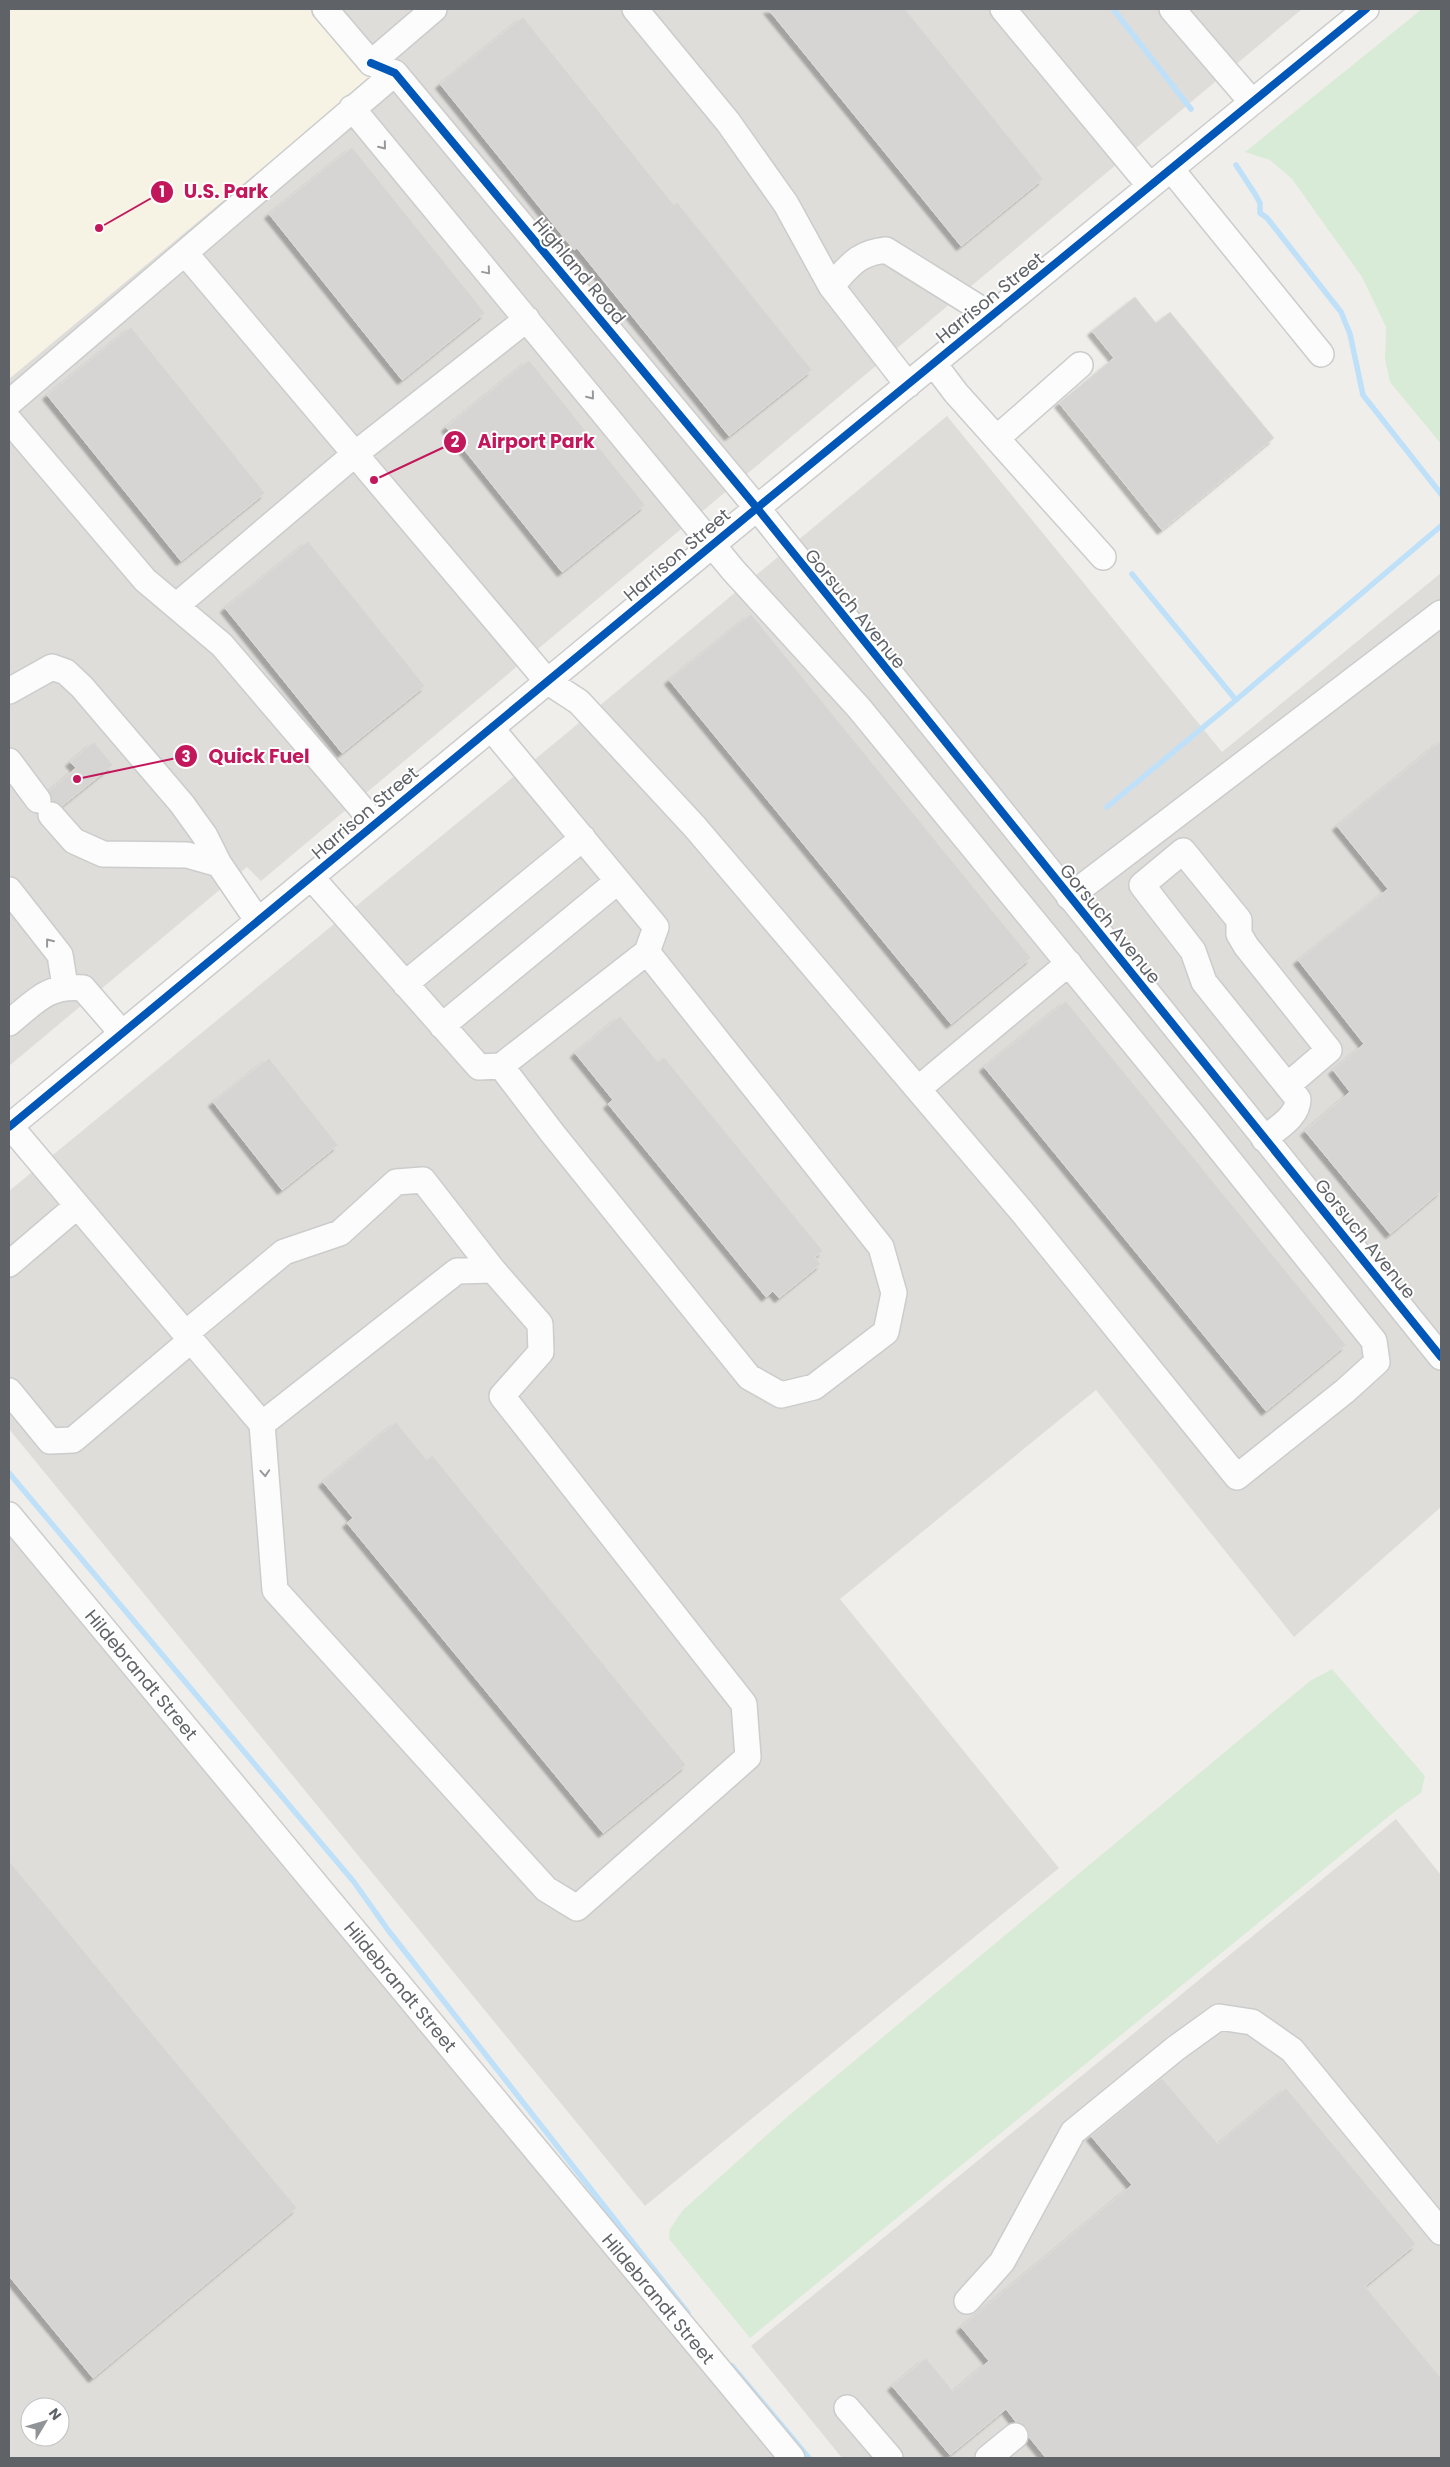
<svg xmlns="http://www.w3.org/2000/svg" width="1450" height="2467" font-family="Poppins,sans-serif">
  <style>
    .commercial { fill: #f7f3e4 }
    .industrial { fill: #dfddda; fill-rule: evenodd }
    .green { fill: #d8ebd6 }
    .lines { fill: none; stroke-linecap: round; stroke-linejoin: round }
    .stream { stroke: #bfe0f9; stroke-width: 5.5 }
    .building { fill: #d6d5d3; stroke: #deddd9; filter: url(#shadow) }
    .minor-casing { stroke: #cbcccc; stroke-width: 28 }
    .minor { stroke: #fdfcfc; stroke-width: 25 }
    .cycleway-casing { stroke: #fff; stroke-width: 11 }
    .cycleway { stroke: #0057b8; stroke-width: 8 }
    .oneway { stroke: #96999c }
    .labels { text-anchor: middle; stroke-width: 4; stroke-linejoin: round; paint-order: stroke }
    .street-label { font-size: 18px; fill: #5f6368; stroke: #fff }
    .leader { fill: none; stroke: #c2185b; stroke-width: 2 }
    .callout-dot { fill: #c2185b; stroke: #fff; stroke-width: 2 }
    .mark-label { font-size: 15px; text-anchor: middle; font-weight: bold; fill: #fff }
    .callout-label { font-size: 19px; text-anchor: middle; font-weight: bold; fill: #c2185b; stroke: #fff; stroke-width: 4; stroke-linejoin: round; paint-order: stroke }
  </style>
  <defs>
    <filter id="shadow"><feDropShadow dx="-4.5" dy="4.5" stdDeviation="1" flood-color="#0004"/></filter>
  </defs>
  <rect width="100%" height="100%" fill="#efeeea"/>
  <path class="commercial" d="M9,9H314L371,77L9,379Z"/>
  <path class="industrial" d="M314,9H1302L261,881L247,867L9,1066V379L371,78Z
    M947,416L1222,752L1441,573V1507L1294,1637L1096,1390L840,1599L1059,1868L645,2206L9,1429V1191L562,737Z
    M9,1530L778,2458H9ZM30,2407H60V2437H30Z
    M1396,1819L1441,1875V2458H842L751,2346Z"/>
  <path class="green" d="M1422,9H1441V444L1390,382L1385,360L1386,327L1362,277L1292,179L1270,160L1245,152Z
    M1332,1669L1425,1776L1421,1793L1394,1812L750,2338L669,2239L670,2229L683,2210L787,2117L1310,1681Z"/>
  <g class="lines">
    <path class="stream" d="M1113,9L1191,109
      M1236,165L1255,194L1260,203V213L1267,218L1341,312L1350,334L1363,395L1441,494
      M1132,574L1236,700
      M1107,807L1236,700L1441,526
      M9,1473L354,1882L388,1930L688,2313
      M732,2366L809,2458"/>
  </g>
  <path class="building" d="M768,9H905L1043,179L961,246Z
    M523,17L674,205L677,202L812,370L729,436L577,248L574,250L440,84Z
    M352,147L485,313L402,380L269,214Z
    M1135,297L1156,323L1170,312L1274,438L1162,530L1059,403L1114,358L1092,331Z
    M131,327L265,493L181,561L47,395Z
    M529,360L645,505L562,572L446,427Z
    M308,541L425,686L342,753L225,608Z
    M751,614L1031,958L951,1024L669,680Z
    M1441,741V1191L1390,1234L1305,1131L1350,1092L1333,1070L1364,1044L1298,960L1388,889L1337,826Z
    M94,742L113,765L62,806L52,801L49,791L76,768L70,762Z
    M1066,1001L1346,1345L1266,1411L984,1067Z
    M620,1016L658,1062L664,1057L823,1251L815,1257L821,1264L779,1298L773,1291L766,1297L608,1104L613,1100L575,1053Z
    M269,1058L338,1145L282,1190L213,1102Z
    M396,1422L427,1460L432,1455L686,1765L603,1833L347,1523L353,1518L323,1482Z
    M9,1861L297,2208L93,2378L9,2276Z
    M1162,2078L1218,2144L1286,2088L1416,2244L1365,2286L1441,2378V2458H1046L1029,2437L1026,2427L1016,2422L1006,2409L950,2455L892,2386L926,2358L953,2391L989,2361L961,2327L1132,2185L1091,2136Z"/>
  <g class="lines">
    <g class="minor-casing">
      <path id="minor" d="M325,9L371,63L395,73L757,508L1441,1357
        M635,9L728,122L786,204L831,286L908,385
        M1003,9L1150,186
        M1172,9L1252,102
        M371,63L434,9
        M1171,169L1321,354
        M185,253L547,681L579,702L695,827L1024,1214L1237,1477L1345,1391L1377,1362L1374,1341L1196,1119L859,708L733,570L352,108
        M831,286C850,266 857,253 886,250L992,316
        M934,364L956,393L1103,557
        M9,403L395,73
        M9,420L145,580L222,645L375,824
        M997,438L1080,365
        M176,606L355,454L527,319
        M9,691L52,667L66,672L82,687L182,804L205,836L219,864L258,921
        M9,761L38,800
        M51,815L74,841L103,854L187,855L219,864
        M311,877L479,1067L501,1066L647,952L656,927L491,728
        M9,890L60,955L65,986
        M1069,897L1441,613
        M405,984L583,838
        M9,1023C35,1002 48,984 83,988L122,1033
        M442,1026L618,881
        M501,1066L553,1134L749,1377L781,1395L814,1387L886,1332L894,1293L881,1247L647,952
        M918,1089L1069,963
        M10,1126L262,1424L275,1590L546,1889L577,1908L748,1757L744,1704L502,1396L541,1352L540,1324L493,1270L457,1271L262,1424
        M9,1127L757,508L1366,9
        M1264,1139C1277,1128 1298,1117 1298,1099L1204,982L1193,951L1142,885L1183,851L1239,920V934L1246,946L1329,1050L1288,1085
        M9,1264L77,1206
        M185,1334L284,1252L340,1233L396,1182L423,1180L493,1270
        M9,1391L50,1441L73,1440L190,1341
        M9,1515L792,2458
        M967,2301L1002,2262L1073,2132L1176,2048L1219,2017L1252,2022L1292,2050L1441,2232
        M847,2408L890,2458
        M988,2458L1015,2436"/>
    </g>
    <use href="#minor" class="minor"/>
    <g class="cycleway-casing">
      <path id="cycleway" d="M371,63L395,73L757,508L1441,1357
        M9,1127L757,508L1366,9"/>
    </g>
    <use href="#cycleway" class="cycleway"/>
  </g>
  <defs><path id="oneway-chevron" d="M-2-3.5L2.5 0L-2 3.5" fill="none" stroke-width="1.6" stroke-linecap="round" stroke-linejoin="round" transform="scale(1.25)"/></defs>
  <g class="oneway">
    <use href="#oneway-chevron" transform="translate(383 146) rotate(51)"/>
    <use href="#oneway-chevron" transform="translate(487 271) rotate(50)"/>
    <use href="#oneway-chevron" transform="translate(591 396) rotate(51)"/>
    <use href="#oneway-chevron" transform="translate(49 942) rotate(-128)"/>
    <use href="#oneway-chevron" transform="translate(265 1473) rotate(86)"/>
  </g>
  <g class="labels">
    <g class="street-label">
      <text transform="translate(579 271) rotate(50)" y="6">Highland Road</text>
      <text transform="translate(990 298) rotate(-39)" y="6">Harrison Street</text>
      <text transform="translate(677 555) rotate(-40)" y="6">Harrison Street</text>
      <text transform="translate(855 609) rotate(51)" y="6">Gorsuch Avenue</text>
      <text transform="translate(365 813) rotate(-40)" y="6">Harrison Street</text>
      <text transform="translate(1110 924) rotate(51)" y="6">Gorsuch Avenue</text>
      <text transform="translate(1365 1239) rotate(51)" y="6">Gorsuch Avenue</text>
      <text transform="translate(141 1675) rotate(50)" y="6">Hildebrandt Street</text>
      <text transform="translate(400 1987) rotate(50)" y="6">Hildebrandt Street</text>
      <text transform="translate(658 2299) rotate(50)" y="6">Hildebrandt Street</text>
    </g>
  </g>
  <path class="leader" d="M99 228L162 192M374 480L455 442M77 779L186 756"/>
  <g class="callout-dot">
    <circle cx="99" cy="228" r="5"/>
    <circle cx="374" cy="480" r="5"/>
    <circle cx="77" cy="779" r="5"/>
    <circle cx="162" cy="192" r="12"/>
    <circle cx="455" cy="442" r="12"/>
    <circle cx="186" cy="756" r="12"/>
  </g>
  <g class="mark-label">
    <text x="162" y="197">1</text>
    <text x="455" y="447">2</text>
    <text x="186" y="762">3</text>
  </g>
  <g class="callout-label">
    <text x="226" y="198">U.S. Park</text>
    <text x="536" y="448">Airport Park</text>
    <text x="259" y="763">Quick Fuel</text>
  </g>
  <rect width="1450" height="2467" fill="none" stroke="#5f6368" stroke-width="20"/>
  <g transform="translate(45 2422) rotate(52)"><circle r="24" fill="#ffffff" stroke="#bfc1c3"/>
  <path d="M0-4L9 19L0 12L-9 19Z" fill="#919496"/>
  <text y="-8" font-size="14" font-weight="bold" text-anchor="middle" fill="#5f6368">N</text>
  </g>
</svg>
